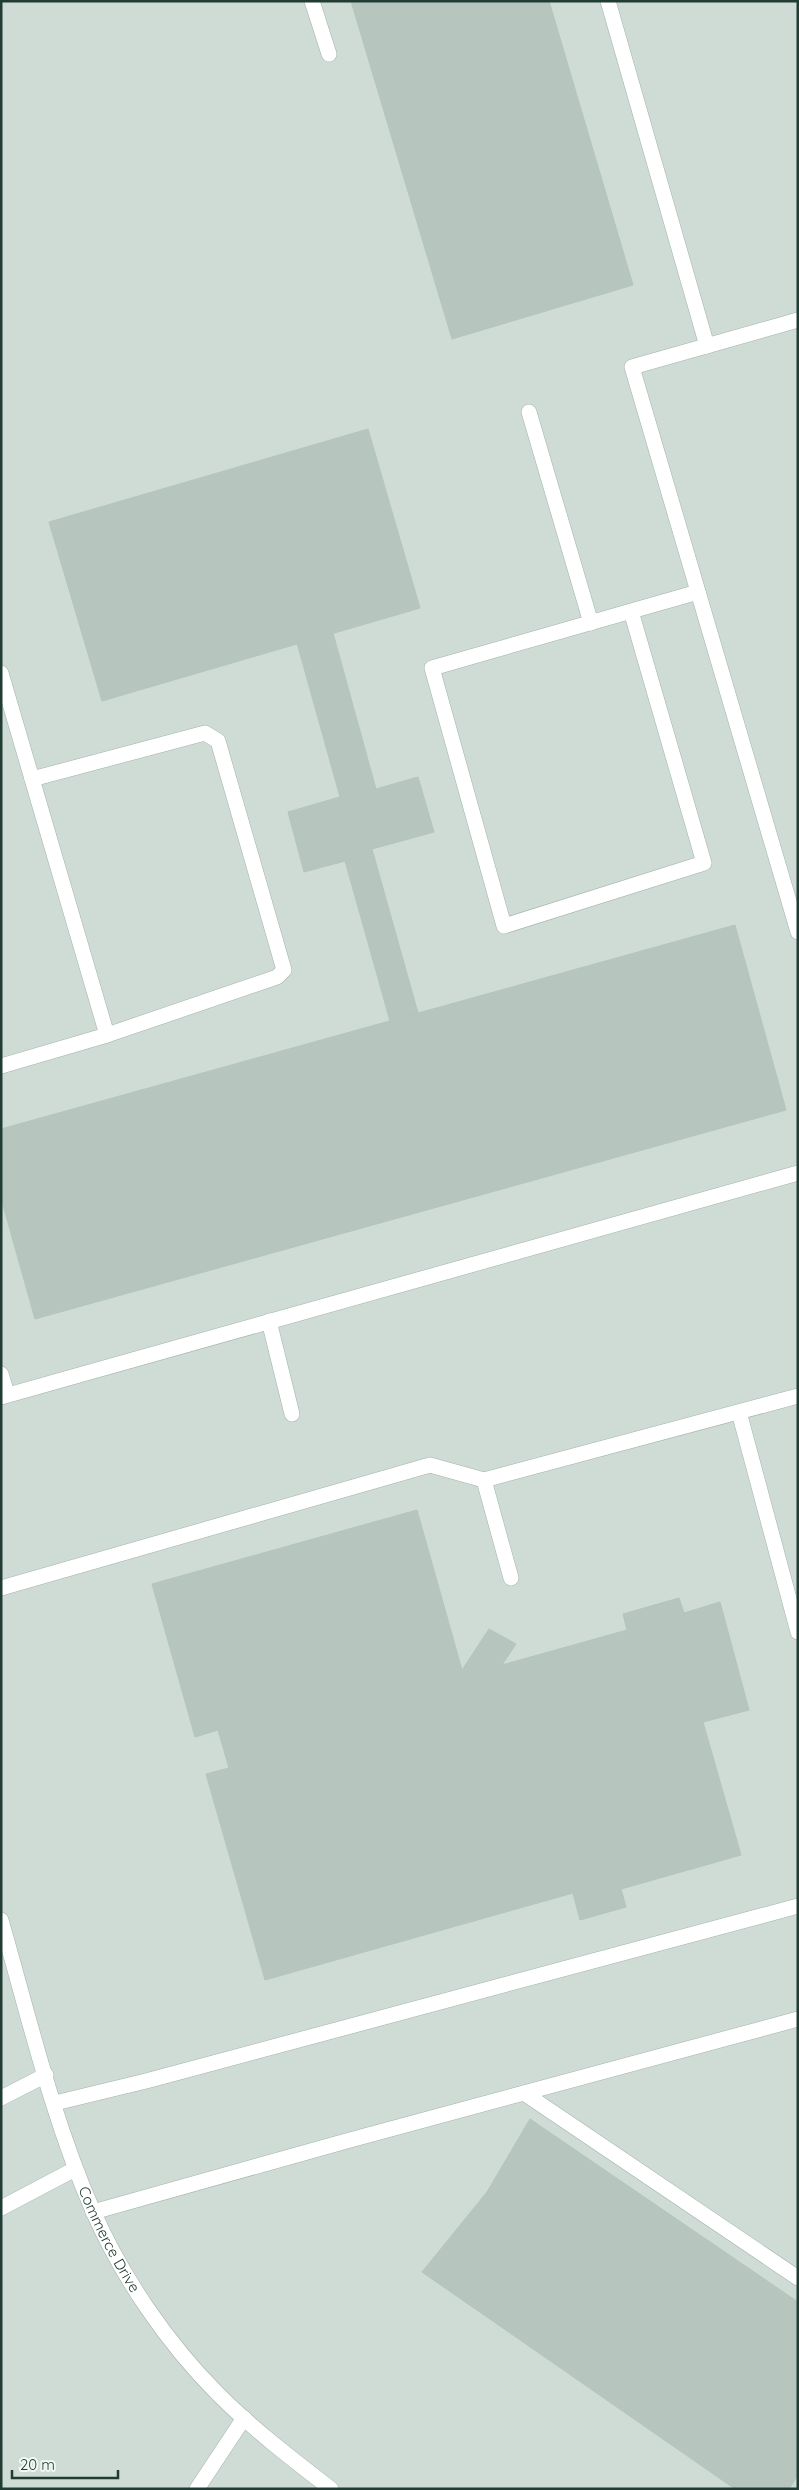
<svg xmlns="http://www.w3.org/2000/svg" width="799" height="2490" font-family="Quicksand,sans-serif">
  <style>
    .built { fill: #cfdbd5 }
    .building { fill: #b6c6bf; stroke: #b3c5bd }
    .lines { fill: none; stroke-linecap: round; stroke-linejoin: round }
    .minor-casing { stroke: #a4b3ad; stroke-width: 16 }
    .minor { stroke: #fff; stroke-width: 15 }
    .labels { text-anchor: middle; stroke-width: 5; stroke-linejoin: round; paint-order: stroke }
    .street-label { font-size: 15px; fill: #213c34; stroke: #f1f8f4 }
  </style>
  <rect width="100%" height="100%" fill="#e1ebe6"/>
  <path class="built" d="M1,1H798V2489H1Z"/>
  <path class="building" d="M351,1H549L633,285L452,339Z
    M368,429L420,608L102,701L49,522Z
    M333,633L376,789L418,777L434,832L372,849L418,1013L390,1021L345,861L304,872L288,812L340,797L297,643Z
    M735,925L786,1110L35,1319L1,1198V1129Z
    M417,1510L462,1670L489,1629L516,1644L502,1665L627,1630L623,1614L679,1598L684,1613L720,1602L749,1710L703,1722L741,1855L621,1889L626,1907L580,1920L573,1893L265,1980L206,1774L229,1768L218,1730L195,1737L152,1584Z
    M530,2119L798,2302V2475L789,2489H735L422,2272L487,2192Z"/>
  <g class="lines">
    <g class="minor-casing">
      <g id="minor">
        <path d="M312,1L329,54"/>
        <path d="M608,1L707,346"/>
        <path d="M798,320L632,367L798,932"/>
        <path d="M529,412L591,623"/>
        <path d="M631,611L704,863L504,926L432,668L698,592"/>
        <path d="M1,673L107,1035L1,1066"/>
        <path d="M32,779L205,733L218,741L284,970L277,977L107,1035"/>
        <path d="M269,1321L292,1414"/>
        <path d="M1,1374L7,1394"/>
        <path d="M1,1397L798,1173"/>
        <path d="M739,1412L798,1632"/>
        <path d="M484,1480L511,1578"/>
        <path d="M1,1588L430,1465L484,1480L798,1396"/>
        <path id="s1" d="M1,1920C29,2017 52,2118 93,2211C122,2277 167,2343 218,2394C253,2429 292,2459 331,2489"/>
        <path d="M524,2093L798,2278"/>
        <path d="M1,2098L46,2075"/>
        <path d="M55,2103L146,2081L798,1906"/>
        <path d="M1,2208L75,2169"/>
        <path d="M93,2212L350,2140L798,2019"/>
        <path d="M197,2489L244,2418"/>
      </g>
    </g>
    <use href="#minor" class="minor"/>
  </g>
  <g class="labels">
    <g class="street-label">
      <text dy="5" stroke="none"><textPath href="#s1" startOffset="338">Commerce Drive</textPath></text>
    </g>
  </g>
  <rect width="799" height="2490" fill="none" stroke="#213c34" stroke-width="5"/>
  <path d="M12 2470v8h106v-8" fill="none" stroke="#213c34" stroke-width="2.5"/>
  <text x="20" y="2470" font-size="15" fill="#213c34" stroke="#f1f8f4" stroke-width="4" paint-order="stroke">20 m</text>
</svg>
